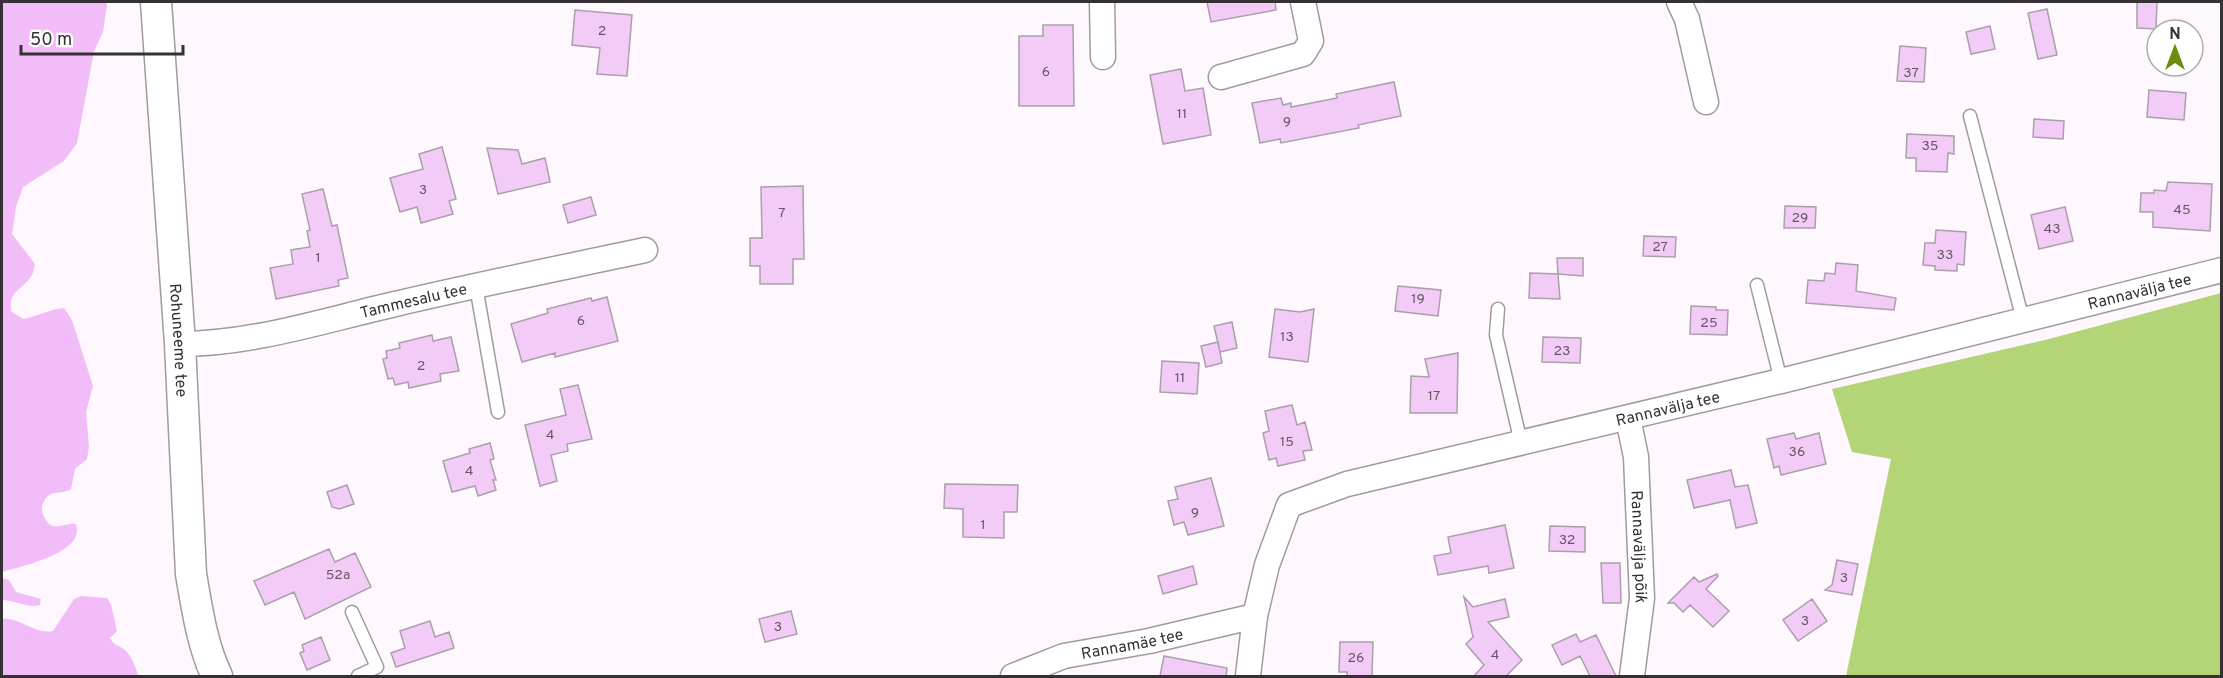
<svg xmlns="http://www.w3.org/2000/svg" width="2223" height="678" font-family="Overpass,sans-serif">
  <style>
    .green { fill: #b4d478 }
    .water { fill: #f2bcf8 }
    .building { fill: #f3cbf7; stroke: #a9a0aa; stroke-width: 1.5 }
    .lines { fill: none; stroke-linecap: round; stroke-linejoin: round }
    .service-casing { stroke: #a299a3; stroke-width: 15 }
    .minor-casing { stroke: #a299a3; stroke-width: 27 }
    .tertiary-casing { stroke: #a299a3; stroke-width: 33 }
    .service { stroke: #fff; stroke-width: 12 }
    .minor { stroke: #fff; stroke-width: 24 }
    .tertiary { stroke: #fff; stroke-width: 30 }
    .labels { text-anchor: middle; stroke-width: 4.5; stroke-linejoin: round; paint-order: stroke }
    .number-label { font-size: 14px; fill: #645866 }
    .street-label { font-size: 16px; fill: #353135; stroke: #fff }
  </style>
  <rect width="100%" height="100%" fill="#fef8fe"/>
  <path class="green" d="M2221,293V676H1846L1891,459L1852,452L1832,389L2045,340Z"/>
  <path class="water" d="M2,2H106L107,5L103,32L94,51L77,143L64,161L23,187L16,207L12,234L35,264C34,269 33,274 30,278C19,292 9,291 11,311L23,319C38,316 50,309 64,308L72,320L93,386L86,412L89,447L87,459L75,469L71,489C64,494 56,491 49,495C45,498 43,502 42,507C42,512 43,516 46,520C54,533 65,522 76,524C86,553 21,566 2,572V578L9,580L16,592L41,599L40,605C29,609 15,600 2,600Z
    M81,596L107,598L111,604L117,631L110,638C114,646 119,645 125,650C132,657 136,667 138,676H2V619C20,617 35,635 53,631L74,599Z"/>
  <path class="building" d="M1207,2H1275L1276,10L1211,22Z
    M2137,2H2157L2156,29L2137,28Z
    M2047,9L2057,55L2038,59L2028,13Z
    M575,10L632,15L627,76L597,74L600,48L572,45Z
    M1043,25H1073L1074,106H1019V36H1043Z
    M1990,26L1995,49L1971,54L1966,32Z
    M1900,46L1926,48L1924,82L1897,81Z
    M1181,69L1185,91L1203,88L1211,135L1163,144L1150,75Z
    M1394,82L1401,116L1358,125L1359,128L1281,143L1280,139L1260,143L1252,103L1281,98L1283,105L1291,103V107L1337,98L1336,94Z
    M2149,90L2186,93L2184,120L2147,117Z
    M2034,119L2064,121L2063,139L2033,137Z
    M1907,134L1954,136V154L1948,153L1947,172L1916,171V158H1906Z
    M442,147L456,199L449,201L453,214L421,223L417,207L400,212L390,178L423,169L419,154Z
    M487,148L518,150L522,164L545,158L550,182L498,194Z
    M2168,182L2212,184L2210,231L2153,227V212H2140L2141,193H2154V190L2166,191Z
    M803,186L804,259H793V284H760V266H750V238H762L761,187Z
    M323,189L332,226L337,225L348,278L338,280L339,286L276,299L270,268L293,264L291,250L310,247L307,231L310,230L302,194Z
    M591,197L596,215L568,223L563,205Z
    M1785,206L1816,207L1815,228H1784Z
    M2065,207L2073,241L2039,249L2031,215Z
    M1936,230L1966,232L1964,265L1957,264V271L1935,270V266L1923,265L1925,243H1935Z
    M1644,236L1676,237L1675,257L1643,256Z
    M1557,258H1583V276L1558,274Z
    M1836,263L1858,265L1856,291L1896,298L1894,310L1806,303L1808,280L1824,281L1825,273L1835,274Z
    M1530,273L1558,274L1560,299L1529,298Z
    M1398,286L1441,290L1438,316L1395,311Z
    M607,297L618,341L555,357V353L522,362L511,324L548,313L547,309L591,298L592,301Z
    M1691,306L1716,307V310H1728L1727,335L1690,334Z
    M1275,309L1300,312L1314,309L1308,362L1269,357Z
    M1232,322L1237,348L1220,352L1214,326Z
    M432,335L433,341L451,337L459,371L440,374L441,381L409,388L408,382L395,385L393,378L388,379L383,359L387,358L386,351L400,348L399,343Z
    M1543,337L1581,338L1580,363L1542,362Z
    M1218,342L1222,363L1206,367L1201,346Z
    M1458,353L1457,413H1410L1411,376L1429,377L1425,359Z
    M1162,361L1199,363L1197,394L1160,392Z
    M578,385L592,439L567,444L568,451L551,455L557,481L540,486L525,425L566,415L560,389Z
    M1292,405L1297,425L1305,422L1312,450L1303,451L1305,460L1278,466L1276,458L1269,460L1263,433L1269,431L1265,411Z
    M1794,433L1796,439L1819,433L1826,464L1781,475L1779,466L1774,468L1767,439Z
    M490,443L494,459L490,460L496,480H493L496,490L478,496L475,486L452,492L443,461L470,453L469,449Z
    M1731,470L1735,487L1748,485L1757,523L1736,528L1730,500L1694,508L1687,480Z
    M1211,478L1224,526L1188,535L1184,522L1174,525L1168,501L1178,499L1175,487Z
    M945,484L1018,485L1017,512H1004V538L963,537V509L944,508Z
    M347,485L354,504L339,509L332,507L327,492Z
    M1505,525L1514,568L1489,573L1488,566L1438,575L1434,556L1451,553L1448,537Z
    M1550,526L1585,527V552L1549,551Z
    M329,549L335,562L355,553L371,587L305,619L294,592L265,605L254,581Z
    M1837,560L1858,564L1852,595L1825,590L1832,585Z
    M1601,563H1620L1621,603H1603Z
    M1193,566L1197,584L1163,594L1158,576Z
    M1717,574L1718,576L1706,589L1729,611L1713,627L1690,605L1683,612L1674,603H1668L1694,577L1699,582Z
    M1464,597L1473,607L1505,599L1509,617L1488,622L1522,660L1506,676H1474L1484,665L1466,644L1473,637Z
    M1812,599L1827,621L1798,641L1783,620Z
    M791,611L797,634L765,642L759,619Z
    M430,621L435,637L449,632L454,648L396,667L391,653L405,648L400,631Z
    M1576,634L1580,642L1596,635L1616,676H1590L1580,656L1562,665L1552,645Z
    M321,637L330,660L307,670L300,653L304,651L302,645Z
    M1340,642H1373L1372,676H1347V672H1339Z
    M1164,656L1227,668L1226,676H1160Z"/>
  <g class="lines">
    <g class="service-casing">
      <path id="service" d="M1970,116L2023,320
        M1757,285L1781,381
        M476,286L498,412
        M1498,309L1496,335L1521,443
        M352,612L377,667L358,676"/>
    </g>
    <g class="minor-casing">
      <g id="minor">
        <path d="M1102,2L1103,57"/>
        <path d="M1679,2L1687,19L1706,102"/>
        <path d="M1221,77L1303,54L1311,41L1303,2"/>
        <path id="s1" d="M180,344C251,344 322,321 391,305C475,285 561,268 645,250"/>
        <path id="s2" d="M1628,418L1636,457L1642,598L1632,676"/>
        <path id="s3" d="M1013,676L1064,656L1149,641L1255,616"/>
        <path id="s4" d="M1248,676L1255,616L1267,565L1289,505L1347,484L1781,381L2222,270"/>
      </g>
    </g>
    <g class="tertiary-casing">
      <g id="tertiary">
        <path id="s5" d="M156,2L180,344L191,574C197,608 202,645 217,676"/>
      </g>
    </g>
    <use href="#service" class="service"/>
    <use href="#minor" class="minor"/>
    <use href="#tertiary" class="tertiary"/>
  </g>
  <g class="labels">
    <g class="number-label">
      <text x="602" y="35">2</text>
      <text x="1046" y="76">6</text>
      <text x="1911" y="77">37</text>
      <text x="1182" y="118">11</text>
      <text x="1287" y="126">9</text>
      <text x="1930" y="150">35</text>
      <text x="423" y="194">3</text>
      <text x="2182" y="214">45</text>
      <text x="782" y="217">7</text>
      <text x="1800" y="222">29</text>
      <text x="2052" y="233">43</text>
      <text x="1660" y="251">27</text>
      <text x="1945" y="259">33</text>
      <text x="318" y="262">1</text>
      <text x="1418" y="303">19</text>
      <text x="581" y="325">6</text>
      <text x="1709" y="327">25</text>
      <text x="1287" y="341">13</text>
      <text x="1562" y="355">23</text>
      <text x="421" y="370">2</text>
      <text x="1180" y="382">11</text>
      <text x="1434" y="400">17</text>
      <text x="550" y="439">4</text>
      <text x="1287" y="446">15</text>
      <text x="1797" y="456">36</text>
      <text x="469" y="475">4</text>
      <text x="1195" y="517">9</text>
      <text x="983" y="529">1</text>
      <text x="1567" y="544">32</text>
      <text x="338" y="579">52a</text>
      <text x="1844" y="582">3</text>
      <text x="1805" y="625">3</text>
      <text x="778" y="631">3</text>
      <text x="1495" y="659">4</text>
      <text x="1356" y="662">26</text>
    </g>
    <g class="street-label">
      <text dy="6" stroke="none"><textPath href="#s4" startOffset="1054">Rannavälja tee</textPath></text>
      <text dy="6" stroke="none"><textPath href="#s1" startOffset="238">Tammesalu tee</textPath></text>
      <text dy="6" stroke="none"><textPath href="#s5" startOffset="339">Rohuneeme tee</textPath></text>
      <text dy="6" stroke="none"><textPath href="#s4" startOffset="568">Rannavälja tee</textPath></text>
      <text dy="6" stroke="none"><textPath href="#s2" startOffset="130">Rannavälja põik</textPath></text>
      <text dy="6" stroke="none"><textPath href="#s3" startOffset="124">Rannamäe tee</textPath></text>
    </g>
  </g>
  <rect width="2223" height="678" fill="none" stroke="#353135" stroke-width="6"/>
  <g transform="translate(2175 48)"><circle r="28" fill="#ffffff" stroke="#aeadae" stroke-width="1.5"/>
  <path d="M0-4.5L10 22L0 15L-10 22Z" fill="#6c8c0f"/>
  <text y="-9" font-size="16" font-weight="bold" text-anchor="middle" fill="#353135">N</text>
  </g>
  <path d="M21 45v9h162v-9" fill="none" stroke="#353135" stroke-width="3"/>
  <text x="30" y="45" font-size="18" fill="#353135" stroke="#ffffff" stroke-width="4.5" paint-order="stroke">50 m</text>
</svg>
